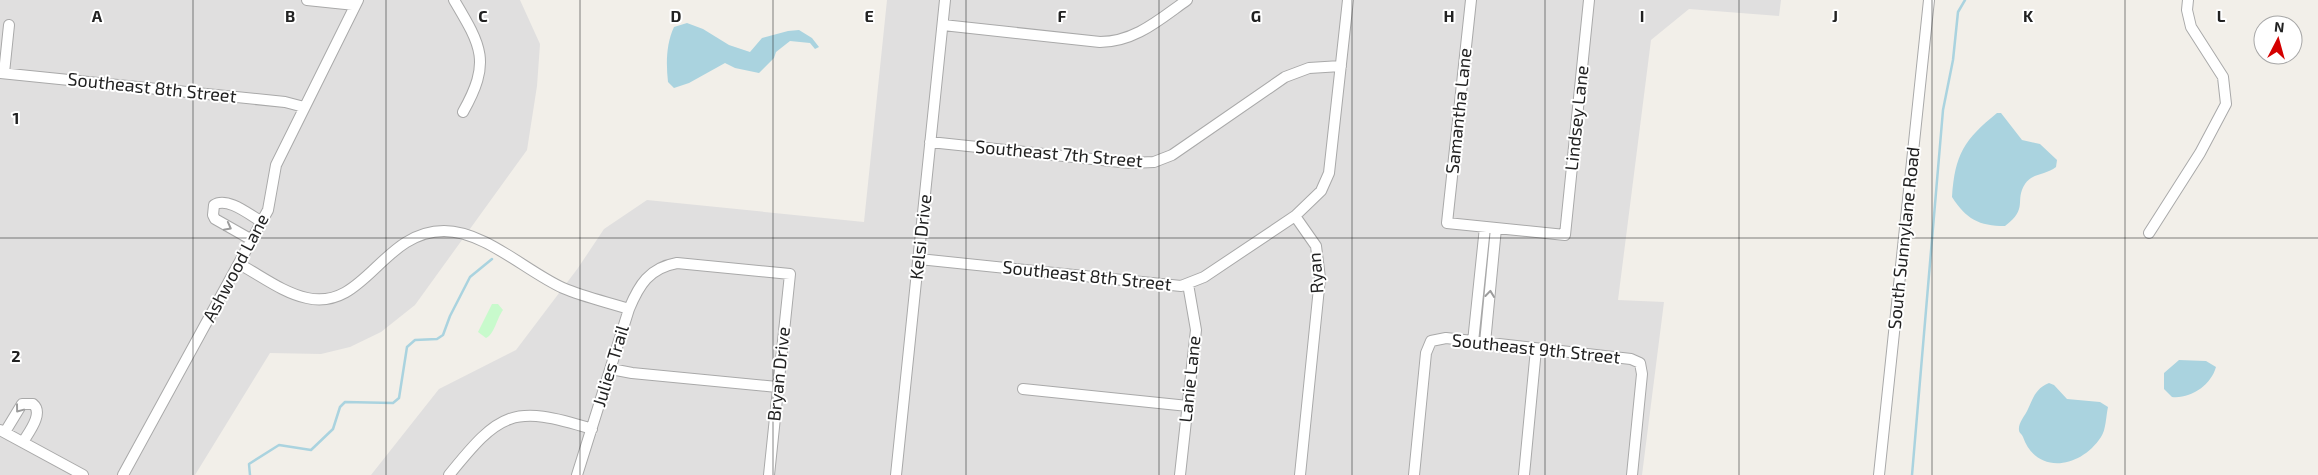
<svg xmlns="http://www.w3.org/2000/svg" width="2318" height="475" font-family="'Exo 2',sans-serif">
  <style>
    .residential { fill: #e0dfdf }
    .park { fill: #c8facc }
    .water { fill: #aad3df }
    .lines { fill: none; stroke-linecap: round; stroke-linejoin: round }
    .stream { stroke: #aad3df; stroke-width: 2.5 }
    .minor-casing { stroke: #a9a9a9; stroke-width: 12 }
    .minor { stroke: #fff; stroke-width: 10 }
    .oneway { stroke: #9c9c9c }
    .grid { fill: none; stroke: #222; stroke-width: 1; stroke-opacity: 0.55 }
    .labels { text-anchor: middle; stroke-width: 4; stroke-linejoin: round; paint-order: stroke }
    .street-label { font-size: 18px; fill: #222; stroke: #fff }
    .grid-label { font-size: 16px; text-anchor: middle; font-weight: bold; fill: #222; stroke: #fff; stroke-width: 4; stroke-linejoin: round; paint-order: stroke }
  </style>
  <rect width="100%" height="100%" fill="#f2efe9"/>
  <path class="residential" d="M0,0H520L540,44L537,86L527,150L415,305L381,332L350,347L321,354L270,353L195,475H0Z
    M887,0H1781L1779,16L1689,9L1651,40L1618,300L1664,302L1642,475H371L439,389L516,350L578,268L604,229L647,200L864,222Z"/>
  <path class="park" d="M492,304H498L503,310C497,318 494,335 486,338L478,332Z"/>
  <path class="water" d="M687,23L703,29L729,45L750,52L762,38L788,31L799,30L812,38L819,47L815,49L810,43L790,41L776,52L774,58L759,73L735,68L725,63L689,83L674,88L668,82C666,64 666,44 674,27Z
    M1997,113H2001L2022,140L2040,144L2057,160L2056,167C2046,175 2032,173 2025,184C2014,201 2029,208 2005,226C1979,226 1966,219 1952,197C1955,154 1964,140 1997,113Z
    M2179,360L2206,361L2216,367C2211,385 2191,399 2172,397L2164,389V373Z
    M2049,383L2054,385L2067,399L2100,402L2108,407C2106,416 2106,430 2101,437C2080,469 2036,475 2023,437C2022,434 2019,433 2019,430C2018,423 2025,416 2028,409C2033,398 2036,388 2049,383Z"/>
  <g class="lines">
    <path class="stream" d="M250,475L249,464L279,445L311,450L333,429L340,407L345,402L393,403L399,398L407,347L415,340L437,339L443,335L450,316L470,277L492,259
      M1912,475L1943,110L1953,60L1958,12L1965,0"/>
    <g class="minor-casing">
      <path id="minor" d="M307,0L355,5
        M454,0C482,47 491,62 463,112
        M1471,0L1447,223L1565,235L1589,0
        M943,25L1100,42C1135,42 1160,19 1187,0
        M0,73L285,102L304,107
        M4,73L9,25
        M930,142L1130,163L1154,162L1172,155L1285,77L1309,68L1341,66
        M2149,233L2200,153L2226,104L2223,77L2191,27L2187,10L2188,0
        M252,240L215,219L213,215L214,205C227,196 250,215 262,222
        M919,259L1181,286L1204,277L1295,216
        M239,264C260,275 283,293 307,298C365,311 382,231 444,231C485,231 527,272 563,288C584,297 607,302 629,309
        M1473,342L1485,227
        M1485,343L1496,228
        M611,369L632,373L777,387
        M1023,389L1188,406
        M0,430L83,475
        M5,432L22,404H33C44,413 29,432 23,442
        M123,475L268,210L276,165L358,0
        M449,475C500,412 512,404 592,429
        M577,475L629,309C639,285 649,268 677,263L790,274L769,475
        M896,475L945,0
        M1180,475L1196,330L1188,284
        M1300,475L1320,278L1316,246L1295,216L1321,191L1329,173L1348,0
        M1414,475L1426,353L1431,341L1446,338L1631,359L1640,363L1642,374L1632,475
        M1524,475L1536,349
        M1879,475L1929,0"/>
    </g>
    <use href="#minor" class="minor"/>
  </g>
  <defs><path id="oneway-chevron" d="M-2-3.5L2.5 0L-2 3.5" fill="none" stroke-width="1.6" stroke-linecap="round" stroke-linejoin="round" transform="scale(1.25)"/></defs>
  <g class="oneway">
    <use href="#oneway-chevron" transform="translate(228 227) rotate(28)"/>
    <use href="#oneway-chevron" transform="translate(1490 294) rotate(-84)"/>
    <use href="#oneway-chevron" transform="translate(19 409) rotate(127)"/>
  </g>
  <path class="grid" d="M193,0V475M386,0V475M580,0V475M773,0V475M966,0V475M1159,0V475M1352,0V475M1545,0V475M1739,0V475M1932,0V475M2125,0V475M0,238H2318"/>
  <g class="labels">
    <g class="street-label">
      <text transform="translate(152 88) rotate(6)" y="6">Southeast 8th Street</text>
      <text transform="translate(1459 111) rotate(-84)" y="6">Samantha Lane</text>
      <text transform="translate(1577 118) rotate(-84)" y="6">Lindsey Lane</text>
      <text transform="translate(1059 154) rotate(5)" y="6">Southeast 7th Street</text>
      <text transform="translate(921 237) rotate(-84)" y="6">Kelsi Drive</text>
      <text transform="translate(1904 238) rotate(-84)" y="6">South Sunnylane Road</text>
      <text transform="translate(236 268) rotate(-62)" y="6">Ashwood Lane</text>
      <text transform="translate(1316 273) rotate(-94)" y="6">Ryan</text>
      <text transform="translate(1087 276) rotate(6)" y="6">Southeast 8th Street</text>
      <text transform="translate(1536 349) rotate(6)" y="6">Southeast 9th Street</text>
      <text transform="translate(611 366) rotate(-73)" y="6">Julies Trail</text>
      <text transform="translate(779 374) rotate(-84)" y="6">Bryan Drive</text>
      <text transform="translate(1190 379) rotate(-84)" y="6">Lanie Lane</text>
    </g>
  </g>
  <g class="grid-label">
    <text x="97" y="22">A</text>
    <text x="290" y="22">B</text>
    <text x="483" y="22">C</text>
    <text x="676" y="22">D</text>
    <text x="869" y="22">E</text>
    <text x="1062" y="22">F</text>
    <text x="1256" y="22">G</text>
    <text x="1449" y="22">H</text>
    <text x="1642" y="22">I</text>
    <text x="1835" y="22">J</text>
    <text x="2028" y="22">K</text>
    <text x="2221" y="22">L</text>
    <text x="16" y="124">1</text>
    <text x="16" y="362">2</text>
  </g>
  <g transform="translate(2278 40) rotate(6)"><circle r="24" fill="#ffffff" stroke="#a7a7a7"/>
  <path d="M0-4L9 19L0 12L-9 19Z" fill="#d40000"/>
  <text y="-8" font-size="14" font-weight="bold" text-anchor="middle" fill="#222222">N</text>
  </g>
</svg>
